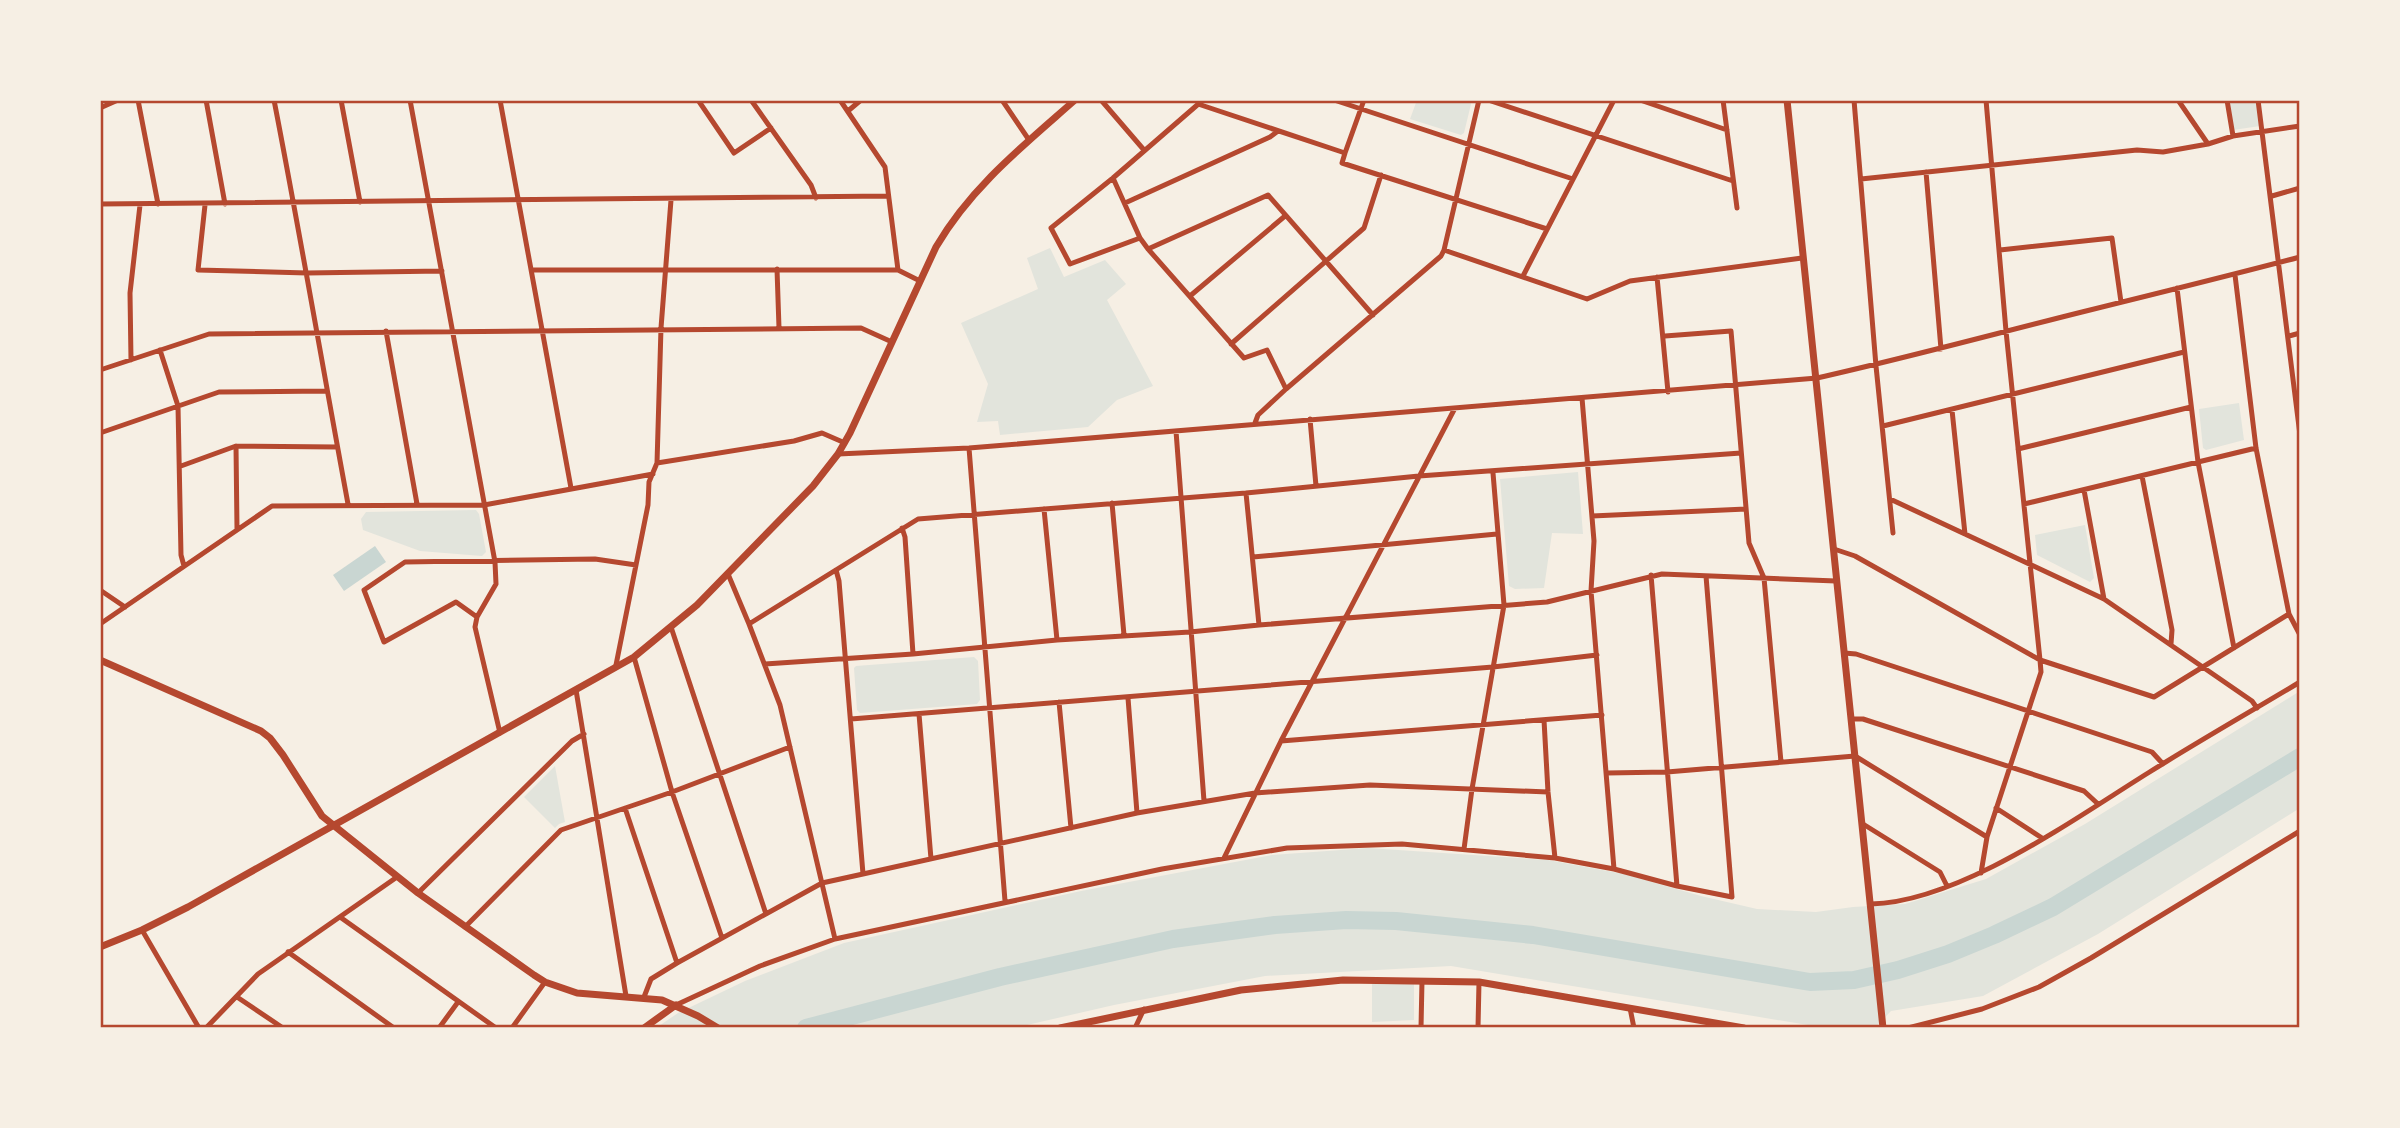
<svg xmlns="http://www.w3.org/2000/svg" width="2400" height="1128" font-family="'Asap Condensed',sans-serif">
  <style>
    .green { fill: #e2e4dc }
    .water { fill: #c9d6d2 }
    .lines { fill: none; stroke-linecap: round; stroke-linejoin: round }
    .river { stroke: #c9d6d2; stroke-width: 18 }
    .minor { stroke: #b5482f; stroke-width: 5 }
    .tertiary { stroke: #b5482f; stroke-width: 7 }
    .neatline { fill: none; stroke: #b5482f; stroke-width: 2.5 }
  </style>
  <rect width="100%" height="100%" fill="#f6efe4"/>
  <path class="green" d="M1417,100H1469L1471,104L1464,133L1461,135L1410,119Z
    M2230,100H2256L2260,126L2233,130Z
    M1050,248L1064,277L1105,260L1126,284L1107,300L1153,386L1117,400L1088,427L1000,435L998,421L977,422L988,384L961,323L1038,289L1027,258Z
    M2239,403L2244,440L2206,450L2203,448L2199,409Z
    M1578,472L1583,534L1552,533L1544,588L1515,589L1509,586L1500,479Z
    M476,510L479,514L486,552L482,556L420,551L363,530L361,519L366,512Z
    M2085,525L2094,578L2090,582L2037,555L2035,535Z
    M974,657L978,661L980,700L977,704L860,713L857,710L854,668L856,666Z
    M2300,691V808L2098,934L1983,996L1891,1011L1875,1028L1820,1027L1451,966L1265,976L1114,1005L1014,1028H656L678,1013L745,981L844,943L1081,891L1272,855L1368,848L1548,860L1624,874L1701,896L1757,909L1816,912L1853,907L1905,904L1986,879L2085,824Z
    M555,766L565,822L559,824L555,828L524,797Z
    M1372,983H1414V1020L1372,1022Z"/>
  <path class="water" d="M375,546L386,562L344,591L333,575Z"/>
  <g class="lines">
    <path class="river" d="M806,1028L1000,977L1173,939L1275,925L1346,920L1396,921L1533,935L1810,982L1854,980L1898,970L1948,954L1994,935L2053,907L2300,757"/>
    <path class="minor" d="M138,100L158,204
      M206,100L225,204
      M274,100C300,234 323,369 348,504
      M341,100L360,202
      M410,100L495,562L496,584L477,617L475,627L500,733
      M500,100L571,488
      M698,100L734,153L771,128
      M751,100L811,185L816,198
      M840,100L885,167L898,270L920,281
      M1002,100L1029,140
      M1101,100L1144,150
      M1334,100L1573,179
      M1488,100L1733,181
      M1640,100L1727,130
      M1723,100L1737,208
      M1854,100L1876,366L1893,533
      M2178,100L2208,144L2233,136L2300,126
      M2227,100L2233,136
      M2258,100L2300,435
      M1198,104L1345,153L1342,163L1547,229
      M100,108L118,100
      M848,111L861,100
      M1345,153L1364,100
      M1926,172L1941,349
      M1113,178L1140,238L1148,249L1244,358L1267,350L1286,389
      M1861,179L2137,150L2163,152L2208,144
      M2272,196L2300,188
      M1125,203L1270,137L1278,131
      M100,204L888,196
      M205,205L198,270L307,273L442,271
      M1140,238L1070,264L1051,228L1113,178L1203,100
      M1148,249L1268,195L1373,315
      M1444,250L1587,299L1630,281L1802,258
      M2000,250L2112,238L2121,302
      M777,269L779,328
      M532,270H898
      M2235,275L2256,448L2289,614L2300,635
      M1523,276L1614,100
      M1657,277L1668,392
      M2177,288L2198,462L2234,648
      M1190,296L1285,216
      M386,331L417,504
      M1665,336L1731,331L1749,543L1764,578L1781,762
      M2289,336L2300,333
      M1231,344L1364,228L1381,175
      M160,350L178,406L181,555L184,566
      M131,360L130,293L140,205
      M100,370L209,334L861,328L892,342
      M1582,398L1594,541L1591,591L1614,869
      M1952,410L1965,534
      M1310,419L1316,486
      M1255,423L1258,415L1286,389L1441,256L1444,250L1479,100
      M1883,426L2184,352
      M1176,431L1204,801
      M100,433L219,392L327,391
      M236,446L237,529
      M969,448L1005,901
      M2018,449L2191,407
      M838,454L969,448L1817,378C1906,358 1994,334 2082,312C2155,294 2228,276 2300,257
      M657,463L794,441L822,433L845,443
      M181,466L236,446L337,447
      M2142,476L2172,630L2171,644
      M2084,490L2104,599
      M1246,493L1259,625
      M1890,499L2104,599L2252,701L2257,708
      M1112,503L1124,635
      M2024,504L2256,448
      M1044,509L1057,640
      M1592,516L1746,509
      M902,528L905,537L913,654
      M1834,549L1855,556L2040,660L2006,331L1986,100
      M1253,557L1497,534
      M836,570L839,581L863,874
      M728,574L749,624L780,705L835,939
      M1651,575L1677,886
      M100,590L125,607
      M477,617L456,602L384,642L364,590L405,562L595,559L636,565
      M100,624L272,506L484,505L653,474
      M749,624L918,519L1246,493L1419,476L1741,453
      M671,627L766,914
      M1844,653L1856,654L2152,752L2163,764
      M634,657L672,792L722,938
      M765,664L913,654L1057,640L1190,632L1259,625L1547,602L1662,574L1836,581
      M616,665L648,505L649,482L657,463L661,328L671,200
      M576,690L626,996
      M1128,698L1137,813
      M1059,702L1071,828
      M919,714L931,859
      M851,719L1493,667L1597,655
      M1852,719H1863L2084,791L2098,804
      M1544,720L1548,792L1555,858
      M1281,741L1602,715
      M1607,773L1667,772L1855,756L1987,837
      M625,808L677,963
      M1996,808L2042,838
      M1863,824L1940,872L1947,886
      M1464,849L1472,789L1504,605L1493,473
      M1224,858L1281,741L1455,408
      M1981,873L1987,837L2041,672L2040,660L2154,697L2289,614
      M418,893L572,741L584,734
      M1871,904C1959,902 2074,819 2148,773C2199,741 2250,712 2300,682
      M340,917L496,1028
      M465,927L561,830L672,792L790,747
      M142,930L199,1028
      M288,952L394,1028
      M237,997L283,1028
      M644,997L651,979L677,963L822,883L863,874L1137,813L1255,793L1370,785L1548,792
      M676,1005L760,966L835,939L1162,869L1287,848L1402,844L1555,858L1614,869L1677,886L1732,897L1706,576
      M1630,1008L1634,1028
      M206,1028L258,974L397,877
      M439,1028L458,1002
      M512,1028L545,982
      M1135,1028L1144,1009
      M1421,1028L1422,981
      M1478,1028L1479,982
      M1908,1028L1982,1009L2039,987L2091,958L2300,831"/>
    <path class="tertiary" d="M1787,100L1883,1028
      M100,660L261,731L270,738L283,755L322,816L418,893L534,975L545,982L577,993L662,1000L698,1016L718,1028
      M100,947L142,930L188,907L634,657L697,605L813,486L838,454L850,433L936,247C971,187 1024,145 1075,100
      M644,1028L676,1005
      M1060,1028L1241,990L1343,980L1479,982L1744,1028"/>
  </g>
  <rect width="2400" height="1128" fill="none" stroke="#f6efe4" stroke-width="203"/>
  <rect x="102" y="102" width="2196" height="924" class="neatline"/>
</svg>
